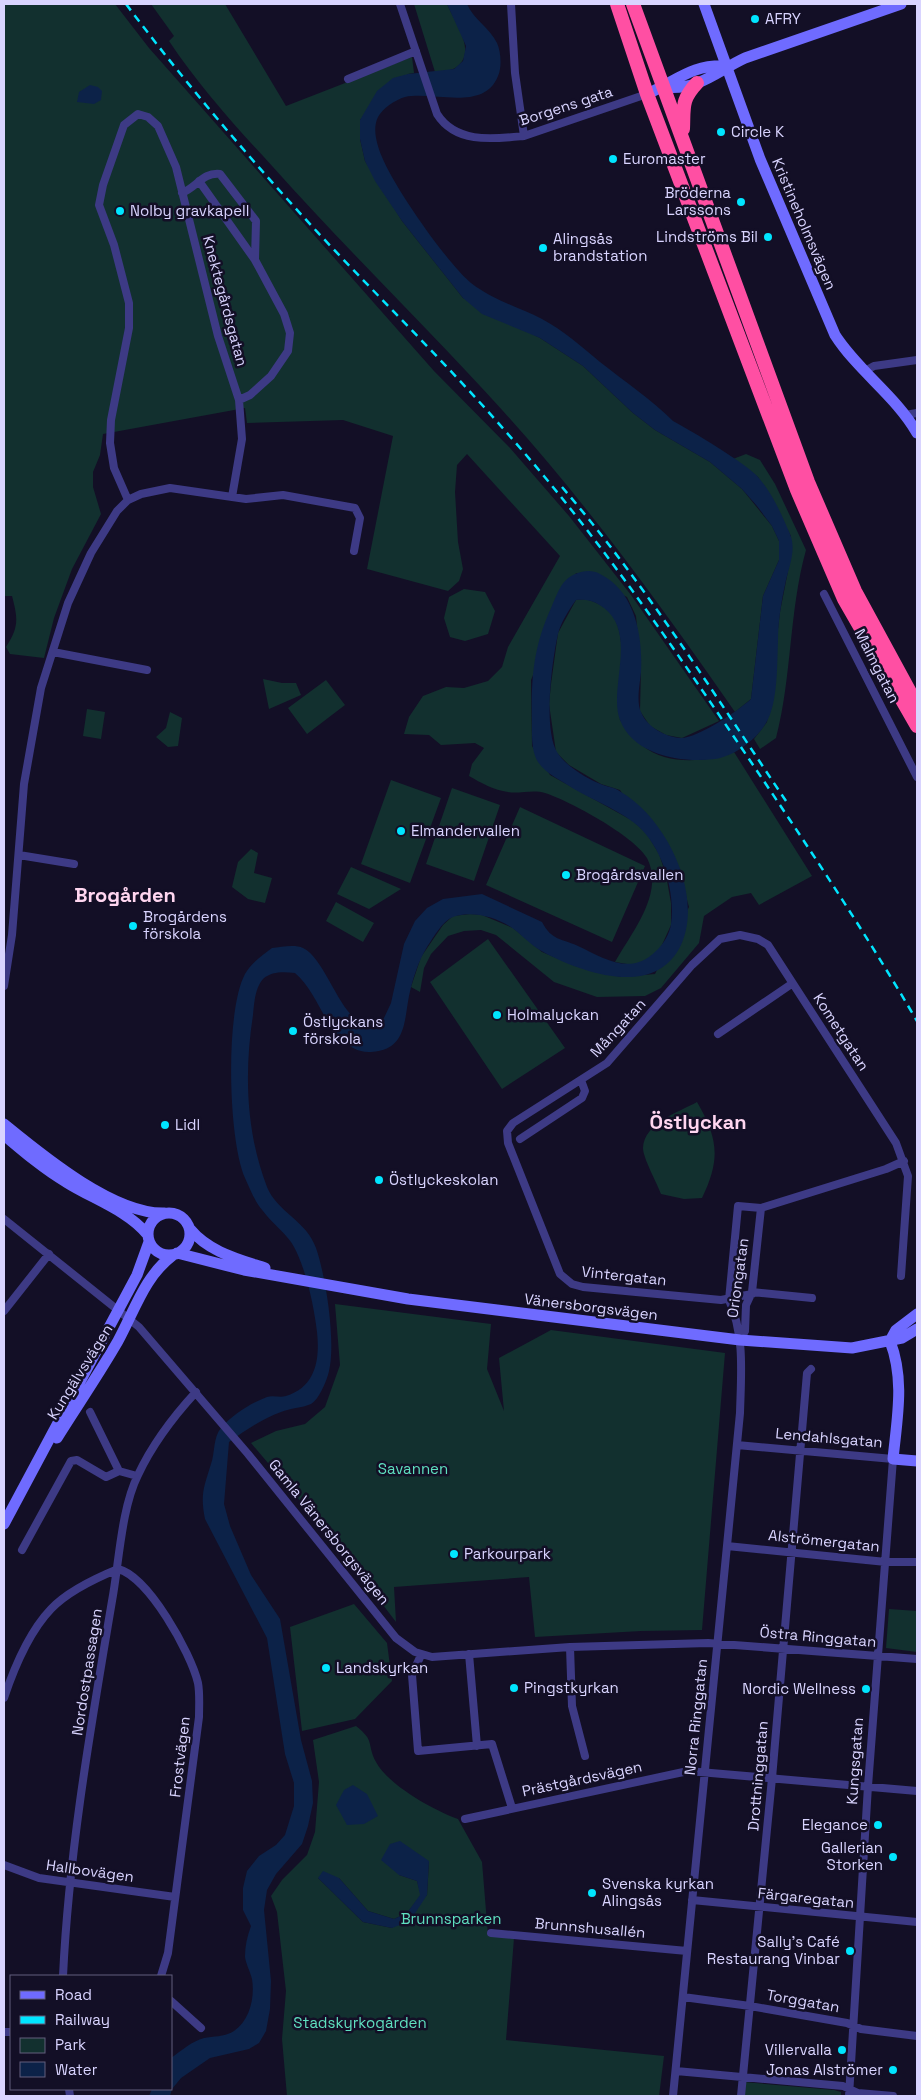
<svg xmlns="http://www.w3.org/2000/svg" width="921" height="2100" font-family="'Space Grotesk',sans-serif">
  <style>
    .green { fill: #12302f; fill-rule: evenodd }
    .water { fill: #0c2248 }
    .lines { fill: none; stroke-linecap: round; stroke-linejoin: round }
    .street { stroke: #3d3a85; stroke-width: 8 }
    .secondary { stroke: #6f6bff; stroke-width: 11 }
    .highway { stroke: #ff4fa3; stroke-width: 14 }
    .rail { stroke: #00e5ff; stroke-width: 2.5; stroke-dasharray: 8 6; stroke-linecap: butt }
    .poi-dot { fill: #00e5ff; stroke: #130f26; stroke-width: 2 }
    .labels { text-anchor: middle; stroke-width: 5; stroke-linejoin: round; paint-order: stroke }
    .poi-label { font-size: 15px; fill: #d9d4ff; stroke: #130f26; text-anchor: start }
    .street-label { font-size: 15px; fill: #d9d4ff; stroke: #130f26 }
    .park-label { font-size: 15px; fill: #5fe0c0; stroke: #130f26 }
    .district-label { font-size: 20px; font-weight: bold; fill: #ffd6f0; stroke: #130f26 }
  </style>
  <rect width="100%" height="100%" fill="#130f26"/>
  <path class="green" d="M4,4H115L149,48L434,371L510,448L569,516L631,595L719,721L682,738L666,735L650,726L640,711L641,668L636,616L627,597L576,573L531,680L532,746L550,775L633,821L647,834L659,854L666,875L671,903V925L661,947L649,959L633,965L615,962C628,939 650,911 652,884C653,875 651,866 647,858C634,836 570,801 545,793C533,789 520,794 508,792C494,790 481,783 469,776L472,764L484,748L475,743L441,745L429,735L404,734L409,717L423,696L446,687L464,688L488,681L502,667L508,647L560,556L467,454L457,465L455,492L458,542L463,569L459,581L448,591L367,569L393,436L343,420L247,423L245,408L103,434L100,455L93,472V487L101,514L72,569L54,618L44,658L10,654L6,647C19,627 18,619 12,596H4Z
    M151,4H225L286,106L412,57L414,73L408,74L360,120V139L365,161L402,221L463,298L540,338L583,366L633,413L655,430L710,462L742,489L772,526L779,541V560L763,596L751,699L735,712C662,607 589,506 503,411C428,328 347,250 273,167C236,127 199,86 169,41L174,36Z
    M414,4H447C454,21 479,53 455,68C450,71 441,71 435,72Z
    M746,454L760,460L775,484L806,550C789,611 792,677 776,738L760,749L754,739L767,722L780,612L788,571L791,536L758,477L733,459Z
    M464,589L485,592L495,611L488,634L465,641L450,637L444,618L449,597Z
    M586,599C594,602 603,605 610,612C631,635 617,691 620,720C627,728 634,739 643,746C667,766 707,762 734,752L812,876L759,905L751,893L732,897L704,916L699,943L661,988L645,996L597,997L554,982L496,935L481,930L464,931L448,936L431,954L424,968L420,992L411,987L421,957L443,925L453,916L470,914L482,915L513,928L542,952L578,967L621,977L655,974L689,907L683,886L620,790L601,784L569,765L556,752L549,704L551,684L558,633L576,600Z
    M263,679L282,683H296L301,695L269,709Z
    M326,680L345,705L307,734L288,708Z
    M87,709L105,712L101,739L83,736Z
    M170,712L182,718L178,746L168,747L156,737L166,728Z
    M391,780L441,798L410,883L361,864Z
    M452,788L500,805L474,881L426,864Z
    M520,807L645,866L612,942L486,885Z
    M251,849L258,853L254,873L272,878L265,903L248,899L232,887L238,862Z
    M351,867L401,889L369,909L337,894Z
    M336,902L374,923L363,942L326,921Z
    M488,939L565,1048L502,1089L430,982Z
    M697,1102C718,1138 721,1159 702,1198L684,1199L661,1194C657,1183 643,1158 643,1148C644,1123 679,1112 697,1102Z
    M335,1304L491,1324L487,1369L504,1411L499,1358L551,1330L725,1353L702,1630L641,1631L535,1637L529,1577L394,1587L396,1622L335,1542L251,1443L276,1431L305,1424L325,1407L340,1365Z
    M354,1604L387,1643L392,1681L355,1719L302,1731L290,1627Z
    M889,1609L917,1611V1652L886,1648Z
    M356,1726C376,1742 366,1743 376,1762C388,1785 435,1811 458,1819L482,1862L488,1935L514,1938L506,2040L664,2056L659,2096H287L282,2039L286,1991L277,1912L271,1896L282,1880L307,1855L315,1832L319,1782L313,1740ZM429,1861L427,1895L392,1928L363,1922L318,1878H339L368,1911L394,1919L407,1913L421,1895L417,1881L399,1875Z
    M743,2082L834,2090L841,2092V2096H742Z"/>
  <path class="water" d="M447,4H467C473,19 490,28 497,43C501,52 502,67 498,76C484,112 434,91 405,97C395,100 383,108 378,117C372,129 377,145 382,157C394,187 447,263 471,283C493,300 518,307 542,319C563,330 582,347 600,362C624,381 651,399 673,421C690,430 747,464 758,477C772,493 782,515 790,534C797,551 788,568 785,585C781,603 778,623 778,641C777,664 778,704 766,723C756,740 734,756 715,759C682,763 634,756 620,720C608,689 638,634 604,608C595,601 587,599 576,600C569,610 561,622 558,634C552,660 543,729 557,752C565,766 589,780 603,785C609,787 616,788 621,792C666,818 704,895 681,945C656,998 585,974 545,953C533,947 525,938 515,930C499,918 475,911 456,916C443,919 434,937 427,947C418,962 413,978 409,996C404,1022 406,1050 371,1052C360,1053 349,1047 341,1039C322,1020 316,991 295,973C284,972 272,971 263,979C255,988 254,1004 253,1015C244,1073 246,1132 267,1187C277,1212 307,1221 316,1248C326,1277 337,1346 328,1375C325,1384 319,1399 311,1404C302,1408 290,1408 281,1412C262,1419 246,1430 229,1442L224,1504L230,1526L251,1575L280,1619L301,1740L312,1781L313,1803L308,1826L302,1844L276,1874L267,1890L264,1910L271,1981L270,2009L266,2031L259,2043L249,2049L210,2058L181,2078L172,2089L170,2096H149L152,2089H171V2058C181,2051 192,2041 204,2038C214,2036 225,2037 234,2031C250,2020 255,1997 252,1979C250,1971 246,1964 245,1957C245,1946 247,1937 251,1926L243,1910V1888L247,1871L259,1856L276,1845L285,1835L294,1806V1783L285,1754L267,1638L205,1519C200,1494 204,1487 211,1464C215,1453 213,1437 221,1428C232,1415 251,1403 267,1397C273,1395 280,1398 286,1396C316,1387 320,1359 317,1332C314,1306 305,1263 291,1242C283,1231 271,1222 263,1211C255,1202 250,1189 245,1178C228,1139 225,1011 245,974C251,963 263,955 272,948C281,947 295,944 303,948C327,959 343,1028 370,1024C375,1023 380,1019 384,1018L391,1003L404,944L415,921L427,908L443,899L482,894L542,922C552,941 561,938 578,946C605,959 631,976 656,951C663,945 670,933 671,924C676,891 661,842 633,822C616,809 593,800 574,789C562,781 546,774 538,762C531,751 532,735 532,722C531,679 533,648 551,608C555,599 559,587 566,580C575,572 589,568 600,574C635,591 643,636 641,672C640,683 636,702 641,712C647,727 665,737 681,738C698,738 738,711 751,699L763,596L779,560V541L772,526L757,506L742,489L710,462L655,430L633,413L583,366L540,338L482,314L463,298L402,221L375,181L365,161L360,139V120L377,91L393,78L408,74L454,69L463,61L466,46Z
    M90,85L98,87L102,91L101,100L94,104L77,102L79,92Z
    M353,1785L367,1794L378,1816L364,1824L347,1825L336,1805L344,1790Z
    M400,1841L429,1861L427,1895L410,1921L392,1928L363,1922L318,1878L323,1871L339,1878L368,1911L394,1919L407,1913L420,1895L417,1881L399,1875L381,1860L390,1844Z"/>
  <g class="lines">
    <path class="street" d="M400,4L437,114C456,144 493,139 524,136L647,94
      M511,4L515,73L524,136
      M348,79L416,51
      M199,181L255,260
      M182,193C197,187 203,172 220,174L256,221L255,260L284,314L290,333L288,351L271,376L250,395L239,400
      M865,371L874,366L917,360
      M905,415L917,413
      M128,500L114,468L110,443L111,420L129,328V303L114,245L99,205L103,185L124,125L138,114L148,117L158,126L176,167L218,336L239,400L242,439L232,497
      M824,594L917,777
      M53,652L147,670
      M19,855L74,864
      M4,986L12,935L24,784L41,688L68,603L91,553L117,511L128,500L141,494L170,488L246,499L283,495L355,508L360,518L354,551
      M718,1034L790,985
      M520,1139L582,1098L585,1091L581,1080
      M4,1219L139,1327L248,1454L396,1638L415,1652L432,1657L570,1647L708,1643L917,1659
      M752,1292L812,1298
      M752,1294L721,1300L583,1287L572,1284L560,1274L508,1143L507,1131L513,1123L607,1063L692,965L720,939L740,935L758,939L768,945L896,1143L908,1176L901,1276
      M4,1311L49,1254
      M740,1340L745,1331L746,1305L752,1292L761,1208
      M90,1412L119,1471
      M737,1445L893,1459L868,1786L849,2096
      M727,1546L886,1562H917
      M22,1550L71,1461L77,1460L106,1477L119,1471L137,1476
      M118,1569C148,1576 191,1653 198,1683C200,1694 199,1706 199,1717L168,1953L161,1976
      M570,1647L572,1706L585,1756
      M469,1654L477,1746
      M421,1655L412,1675L418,1751L492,1744L512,1808
      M4,1698C14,1668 29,1632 51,1609C68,1591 96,1578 118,1569
      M465,1819L688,1771L917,1791
      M4,1865L39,1878L175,1897
      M692,1900L917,1922
      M491,1933L687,1951
      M63,1976C69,1850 91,1726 112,1601C119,1564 121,1509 138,1475C152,1445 173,1417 196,1392
      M683,1997L750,2006L847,2023L861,2029L917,2036
      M171,2001L201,2028
      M4,2032H11
      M676,2071L843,2086L858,2093L893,2096
      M69,2089L70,2096
      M673,2096L740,1413C741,1375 745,1335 729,1300L738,1206L761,1208L886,1169L904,1161
      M741,2096L772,1778L807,1373L811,1369"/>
    <path class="secondary" d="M704,4L760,159L835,335C858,371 896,396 917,433
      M665,87C698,91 717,71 745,58L901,4
      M647,94C677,81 691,64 727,66
      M4,1124C42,1155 113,1214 164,1213
      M4,1135C24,1152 44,1169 66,1182C93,1199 127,1210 147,1234
      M148 1234a21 21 0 1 1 42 0a21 21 0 1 1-42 0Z
      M190,1229C209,1252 238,1259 265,1268
      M177,1253L244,1270L408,1299L740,1340L852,1348L902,1338L917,1329
      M890,1341C905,1380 897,1418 893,1459L917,1461
      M890,1341L896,1330L917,1314
      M57,1438C77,1406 99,1374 118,1341C135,1310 144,1277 173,1255
      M4,1524L137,1275L149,1242"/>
    <path class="highway" d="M617,4L647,94L797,490L844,599L917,726
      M633,4L808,482L855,591L917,705
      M683,129C684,107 681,100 697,83"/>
    <path class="rail" d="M126,4C187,85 253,163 322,237C386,305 453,370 514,441C601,540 675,650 749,759C807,845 865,932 917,1021
      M562,487C646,585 716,697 788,804"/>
  </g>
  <g class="poi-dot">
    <circle cx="755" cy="19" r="5"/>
    <circle cx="721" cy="132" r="5"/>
    <circle cx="613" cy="159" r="5"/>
    <circle cx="741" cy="202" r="5"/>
    <circle cx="120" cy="211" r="5"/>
    <circle cx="768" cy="237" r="5"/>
    <circle cx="543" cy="248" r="5"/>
    <circle cx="401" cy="831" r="5"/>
    <circle cx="566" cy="875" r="5"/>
    <circle cx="133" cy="926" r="5"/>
    <circle cx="497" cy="1015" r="5"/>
    <circle cx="293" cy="1031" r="5"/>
    <circle cx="165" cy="1125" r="5"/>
    <circle cx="379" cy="1180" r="5"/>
    <circle cx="454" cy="1554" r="5"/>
    <circle cx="326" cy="1668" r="5"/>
    <circle cx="514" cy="1688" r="5"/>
    <circle cx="866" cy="1689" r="5"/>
    <circle cx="878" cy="1825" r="5"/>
    <circle cx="893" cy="1857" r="5"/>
    <circle cx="592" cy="1893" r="5"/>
    <circle cx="850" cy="1951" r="5"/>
    <circle cx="842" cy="2050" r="5"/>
    <circle cx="893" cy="2070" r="5"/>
  </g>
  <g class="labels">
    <g class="poi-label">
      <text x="765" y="24">AFRY</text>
      <text x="731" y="137">Circle K</text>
      <text x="623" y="164">Euromaster</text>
      <text x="731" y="198" text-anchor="end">Bröderna<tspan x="731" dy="17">Larssons</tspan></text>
      <text x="130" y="216">Nolby gravkapell</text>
      <text x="758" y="242" text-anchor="end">Lindströms Bil</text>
      <text x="553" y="244">Alingsås<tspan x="553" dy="17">brandstation</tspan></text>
      <text x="411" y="836">Elmandervallen</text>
      <text x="576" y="880">Brogårdsvallen</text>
      <text x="143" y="922">Brogårdens<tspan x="143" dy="17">förskola</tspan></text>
      <text x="507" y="1020">Holmalyckan</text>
      <text x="303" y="1027">Östlyckans<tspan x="303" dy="17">förskola</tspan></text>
      <text x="175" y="1130">Lidl</text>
      <text x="389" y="1185">Östlyckeskolan</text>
      <text x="464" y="1559">Parkourpark</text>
      <text x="336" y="1673">Landskyrkan</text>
      <text x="524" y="1693">Pingstkyrkan</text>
      <text x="856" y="1694" text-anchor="end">Nordic Wellness</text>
      <text x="868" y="1830" text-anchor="end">Elegance</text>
      <text x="883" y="1853" text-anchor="end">Gallerian<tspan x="883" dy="17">Storken</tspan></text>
      <text x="602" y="1889">Svenska kyrkan<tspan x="602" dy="17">Alingsås</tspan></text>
      <text x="840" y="1947" text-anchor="end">Sally's Café<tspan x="840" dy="17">Restaurang Vinbar</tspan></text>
      <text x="832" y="2055" text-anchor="end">Villervalla</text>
      <text x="883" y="2075" text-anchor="end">Jonas Alströmer</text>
    </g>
    <g class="street-label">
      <text transform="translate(566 106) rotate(-18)" y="5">Borgens gata</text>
      <text transform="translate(804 224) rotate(67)" y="5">Kristineholmsvägen</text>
      <text transform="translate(225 301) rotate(75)" y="5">Knektegårdsgatan</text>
      <text transform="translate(877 666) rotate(63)" y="5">Malmgatan</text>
      <text transform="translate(618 1028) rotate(-47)" y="5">Mångatan</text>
      <text transform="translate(841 1032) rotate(57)" y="5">Kometgatan</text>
      <text transform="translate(624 1276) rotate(6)" y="5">Vintergatan</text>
      <text transform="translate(738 1278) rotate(-82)" y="5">Oriongatan</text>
      <text transform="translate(591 1307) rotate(7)" y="5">Vänersborgsvägen</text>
      <text transform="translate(80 1372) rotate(-58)" y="5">Kungälvsvägen</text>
      <text transform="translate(829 1438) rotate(5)" y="5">Lendahlsgatan</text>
      <text transform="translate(329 1532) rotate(51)" y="5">Gamla Vänersborgsvägen</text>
      <text transform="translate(824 1541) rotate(6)" y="5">Alströmergatan</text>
      <text transform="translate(818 1637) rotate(5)" y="5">Östra Ringgatan</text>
      <text transform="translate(87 1672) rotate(-81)" y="5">Nordostpassagen</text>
      <text transform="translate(696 1717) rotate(-84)" y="5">Norra Ringgatan</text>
      <text transform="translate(180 1757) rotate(-83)" y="5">Frostvägen</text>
      <text transform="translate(855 1761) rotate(-86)" y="5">Kungsgatan</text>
      <text transform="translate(758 1776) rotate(-85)" y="5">Drottninggatan</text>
      <text transform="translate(582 1779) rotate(-12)" y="5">Prästgårdsvägen</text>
      <text transform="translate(90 1871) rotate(8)" y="5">Hallbovägen</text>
      <text transform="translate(806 1898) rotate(6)" y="5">Färgaregatan</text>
      <text transform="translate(590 1928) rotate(5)" y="5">Brunnshusallén</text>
      <text transform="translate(803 2001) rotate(10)" y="5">Torggatan</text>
    </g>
    <g class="park-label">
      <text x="413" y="1474">Savannen</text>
      <text x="451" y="1924">Brunnsparken</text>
      <text x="360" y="2028">Stadskyrkogården</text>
    </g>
    <g class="district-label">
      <text x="125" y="902">Brogården</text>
      <text x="698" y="1129">Östlyckan</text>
    </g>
  </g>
  <rect width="921" height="2100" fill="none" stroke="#d9d4ff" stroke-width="10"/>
  <rect x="10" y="1975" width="162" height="115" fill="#130f26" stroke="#625e7d"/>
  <rect x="20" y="1991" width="25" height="8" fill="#6f6bff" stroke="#625e7d"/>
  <text x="55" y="2000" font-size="15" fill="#d9d4ff">Road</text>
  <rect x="20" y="2016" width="25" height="8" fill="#00e5ff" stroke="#625e7d"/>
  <text x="55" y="2025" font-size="15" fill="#d9d4ff">Railway</text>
  <rect x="20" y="2038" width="25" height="15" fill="#12302f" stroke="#625e7d"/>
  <text x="55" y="2050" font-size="15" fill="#d9d4ff">Park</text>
  <rect x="20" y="2062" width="25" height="15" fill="#0c2248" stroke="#625e7d"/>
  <text x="55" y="2075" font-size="15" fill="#d9d4ff">Water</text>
</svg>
